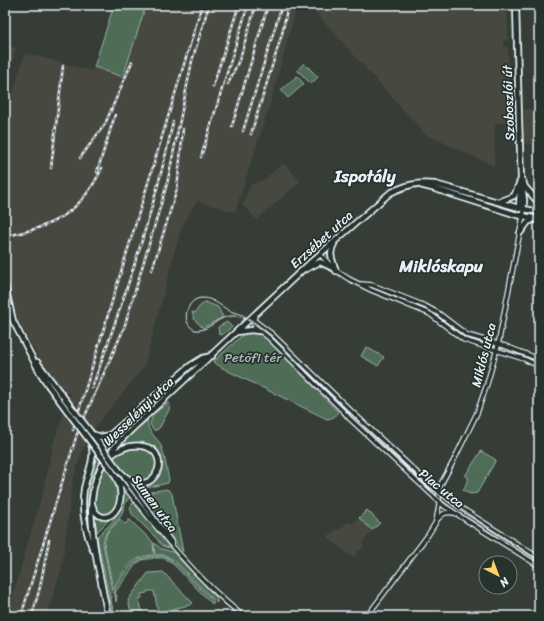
<svg xmlns="http://www.w3.org/2000/svg" width="544" height="621" font-family="Sriracha,sans-serif">
  <style>
    .built { fill: #474a41 }
    .green { fill: #4f6d56; stroke: #9cafa7 }
    .lines { fill: none; stroke-linecap: round; stroke-linejoin: round }
    .tertiary-casing { stroke: #e8f1f8; stroke-width: 6 }
    .primary-casing { stroke: #e8f1f8; stroke-width: 8 }
    .tertiary { stroke: #26332d; stroke-width: 3.5 }
    .primary { stroke: #26332d; stroke-width: 4.5 }
    .tram { stroke: #e8f1f8; stroke-width: 1 }
    .rail-casing { stroke: #e8f1f8; stroke-width: 2.5 }
    .rail { stroke: #26332d; stroke-width: 1; stroke-dasharray: 3; stroke-linecap: butt }
    .primary-bridge-casing { stroke: #e8f1f8; stroke-width: 8; stroke-linecap: butt }
    .primary-bridge { stroke: #26332d; stroke-width: 4.5 }
    .labels { text-anchor: middle; stroke-width: 3.5; stroke-linejoin: round; paint-order: stroke }
    .street-label { font-size: 13px; fill: #e8f1f8; stroke: #26332d }
    .park-label { font-size: 13px; fill: #abbcb7; stroke: #26332d }
    .district-label { font-size: 17px; font-weight: bold; fill: #e8f1f8; stroke: #26332d }
  </style>
  <rect width="100%" height="100%" fill="#353d36"/>
  <filter id="ink" filterUnits="userSpaceOnUse"><feTurbulence type="fractalNoise" baseFrequency=".025" numOctaves="2"/><feDisplacementMap in="SourceGraphic" scale="8" xChannelSelector="R" yChannelSelector="G"/><feConvolveMatrix kernelMatrix="1 2 1 2 8 2 1 2 1" color-interpolation-filters="sRGB"/></filter>
  <g filter="url(#ink)">
    <path class="built" d="M146,5H295L296,9L271,101L235,212L197,201L181,228L144,367L98,423L83,449L73,479L62,566L47,616H7L43,491L53,445L71,393H65L48,371L32,346L19,323L14,310L5,252V107L13,93L25,53L92,71L94,67L123,77Z
      M309,5H507L508,40H503L504,47H508L510,123H495L494,166L425,134Z
      M5,45L16,48L5,89Z
      M524,109L539,110V144H524Z
      M284,163L300,181L257,220L243,205L251,184L262,181Z
      M367,510L380,523L366,538L362,544L364,546L360,550H358L356,552L357,553L353,558L327,537L336,529L338,531L348,522L352,524Z"/>
    <path class="green" d="M114,5H146L123,77L94,67Z
      M304,63L318,77L311,84L297,70Z
      M297,76L304,84L288,98L281,90Z
      M205,302L218,307L223,317L203,328L194,319L192,312L195,313L199,307Z
      M227,322L232,327L222,335L220,334L219,335L218,327Z
      M247,331C255,331 261,333 267,338L338,412L333,418L327,419L226,370L213,362Z
      M366,347L384,357L378,366L361,356Z
      M168,403L171,406L160,427L157,430H153L150,424L153,414Z
      M148,420C146,430 154,435 159,442C165,452 166,468 169,480L168,483L141,489V485C161,484 168,456 150,447C141,442 128,448 119,447L133,432Z
      M132,447C149,448 154,450 158,467L151,478L141,482L142,477H138V480L130,477L125,473L113,457L118,452Z
      M481,451L496,460L477,493L470,494L463,490L469,478L465,476Z
      M95,452L101,459C88,483 85,508 89,535C85,519 83,502 87,485C89,474 95,464 95,452Z
      M106,465C118,483 125,496 110,514C82,516 99,479 106,465Z
      M123,488L130,497L126,502L121,516L106,533L103,543L112,590L111,600L114,616H113L97,537C100,533 105,530 108,526C119,515 122,502 123,488Z
      M166,489L170,491L172,494L183,552L141,496L146,493Z
      M134,501L169,547V548L162,546L157,539L132,514L130,508Z
      M367,510L380,523L372,530L359,518Z
      M94,513L112,517L97,532Z
      M120,519L125,524L128,522V520H130L153,542L154,555C133,555 122,572 113,589L104,543L107,533Z
      M154,543L162,549L173,552L217,598V603L174,560L164,555H155Z
      M154,556V558L142,560L136,564L116,591L115,594L117,595L116,602L114,590C123,573 134,557 154,556Z
      M155,556H164L173,561L214,602L212,604L171,562L164,558H155Z
      M163,572L193,603L190,605L158,612L154,591H147V593L141,594L142,598L139,599L143,615L145,614V616H132L128,600L148,573Z"/>
    <g class="lines">
      <g class="tertiary-casing">
        <path id="tertiary" d="M320,254L331,266
          M335,270L349,279L371,290L430,314L464,340L524,359L539,366
          M361,284L372,285L425,306L438,313L467,335L505,346L539,359
          M255,316L253,322L255,327L268,337L344,412L349,418L444,506L539,566
          M252,319L272,334L348,408L430,485L458,506L539,558
          M124,477L172,543
          M118,478C156,527 194,577 243,616
          M436,521C442,514 445,511 454,513
          M367,616L428,535L436,522L439,505V489L441,484L453,462L477,413L487,384L498,345L523,216
          M535,616L539,609"/>
      </g>
      <g class="primary-casing">
        <path id="primary" d="M516,5L519,120L521,178L524,200L523,216
          M523,181L525,187L539,203
          M420,185L432,188L517,215L539,219
          M498,202L514,196L521,179
          M519,209L520,189
          M520,233L528,222L536,219
          M334,244C328,254 333,261 336,271
          M306,269L320,262L333,268
          M5,286L13,321L39,371L48,385
          M237,332L251,330L259,331
          M37,362L52,382
          M92,434L101,437L110,435L190,366L203,358L212,356
          M93,435L102,447
          M91,443C96,460 87,473 84,489C81,510 85,531 93,550
          M110,456C119,449 130,444 142,446C178,451 150,514 114,464
          M92,504C100,535 139,505 110,468
          M108,616C104,598 101,580 97,562C92,530 86,499 100,469C108,453 120,440 133,428L311,262L390,193C406,185 417,182 435,184L519,208L539,212"/>
      </g>
      <use href="#tertiary" class="tertiary"/>
      <use href="#primary" class="primary"/>
      <path class="tram" d="M539,560L439,495L366,428L271,335C261,327 251,319 240,314C236,313 232,312 228,310C221,306 212,298 203,298C187,297 179,323 195,330C212,332 219,311 240,317C263,324 290,356 307,373C347,412 386,452 428,489C461,518 502,539 539,563"/>
      <g class="rail-casing">
        <path id="rail" d="M228,84L240,58L256,5
          M213,86L239,5
          M232,126L268,5
          M243,131L282,5
          M251,134L282,34L288,5
          M201,157L248,5
          M80,158L105,124L132,62
          M51,168L63,66
          M97,172L115,115
          M5,236C52,228 81,213 102,168
          M152,270L177,189L183,129
          M92,388C123,302 154,212 173,122
          M73,430L202,5
          M21,616L77,434L124,328L167,184L192,61L209,5
          M32,616L40,587L49,540"/>
      </g>
      <use href="#rail" class="rail"/>
      <g class="primary-bridge-casing">
        <path id="primary-bridge" d="M52,382L92,434
          M48,385L110,468
          M102,447L114,464"/>
      </g>
      <use href="#primary-bridge" class="primary-bridge"/>
    </g>
  </g>
  <g class="labels">
    <g class="street-label">
      <text transform="translate(508 103) rotate(-92)" y="5">Szoboszlói út</text>
      <text transform="translate(321 239) rotate(-42)" y="5">Erzsébet utca</text>
      <text transform="translate(483 355) rotate(-76)" y="5">Miklós utca</text>
      <text transform="translate(138 411) rotate(-44)" y="5">Wesselényi utca</text>
      <text transform="translate(442 488) rotate(39)" y="5">Piac utca</text>
      <text transform="translate(155 503) rotate(54)" y="5">Sumen utca</text>
    </g>
    <g class="park-label">
      <text x="253" y="362">Petőfi tér</text>
    </g>
    <g class="district-label">
      <text x="365" y="182">Ispotály</text>
      <text x="441" y="272">Miklóskapu</text>
    </g>
  </g>
  <rect width="544" height="621" fill="none" stroke="#26332d" stroke-width="20"/>
  <rect x="10" y="10" width="524" height="601" fill="none" stroke="#e8f1f8" stroke-width="1.5" filter="url(#ink)"/>
  <g transform="translate(498 575) rotate(138)"><circle r="19" fill="#26332d" stroke="#747f7e"/>
  <path d="M0-3L7 15L0 10L-7 15Z" fill="#ffd166"/>
  <text y="-6" font-size="11" font-weight="bold" text-anchor="middle" fill="#e8f1f8">N</text>
  </g>
</svg>
